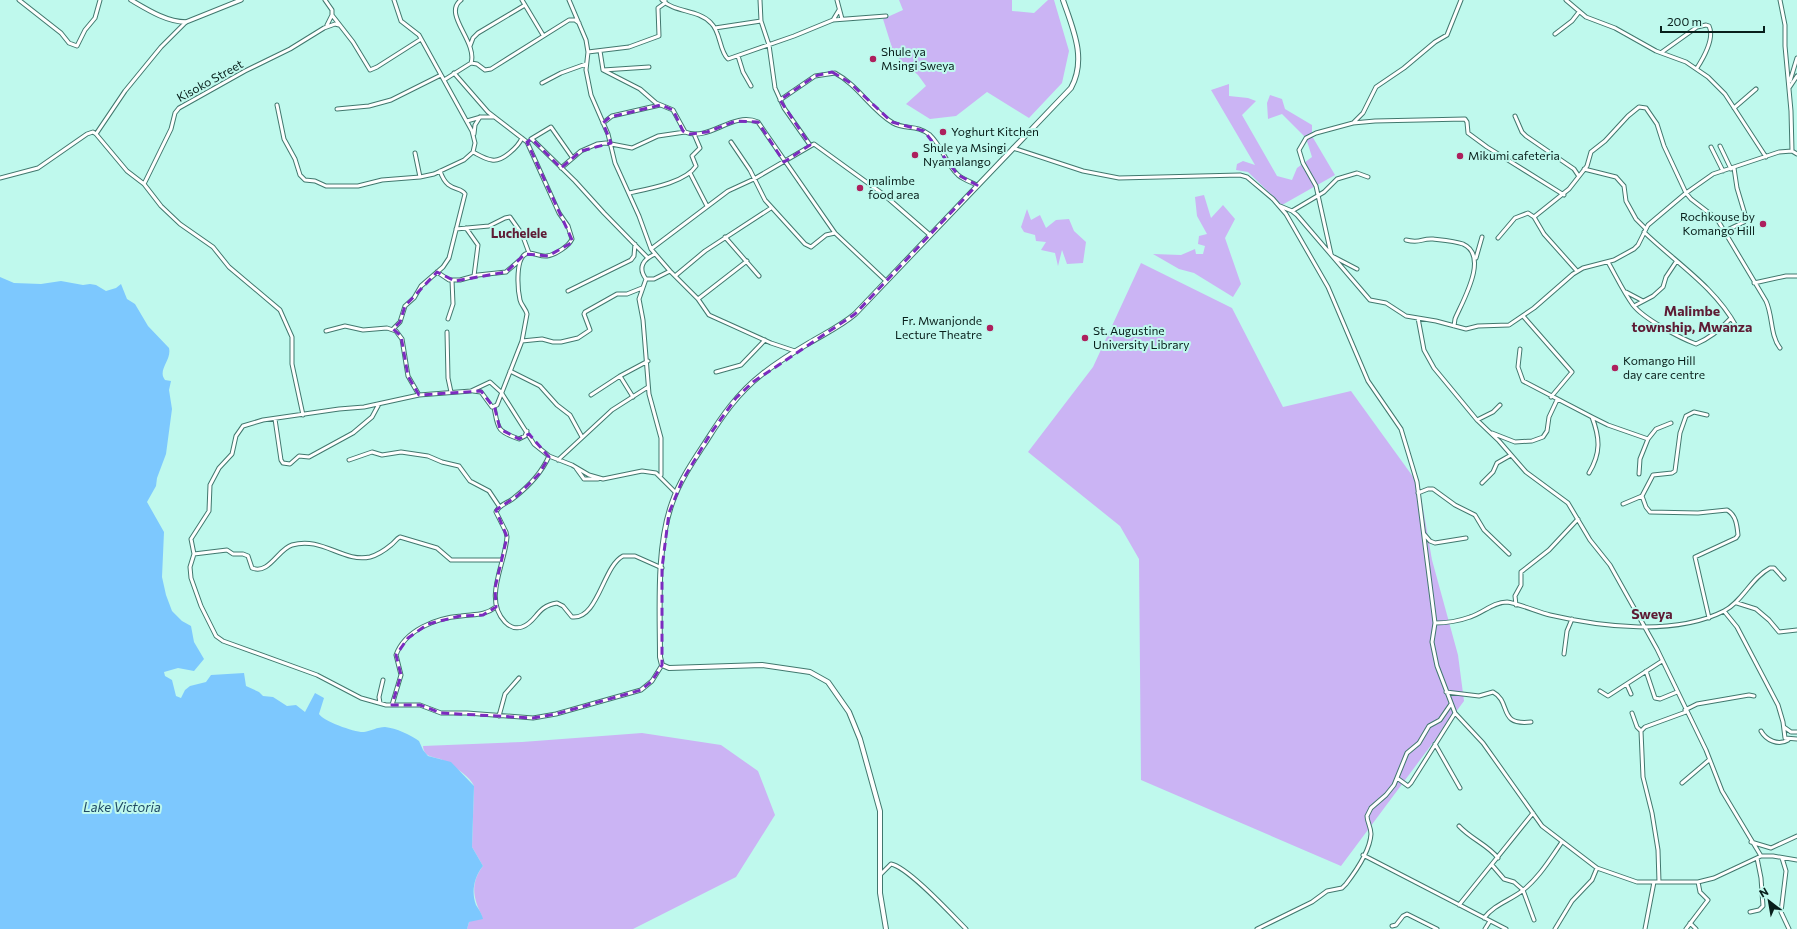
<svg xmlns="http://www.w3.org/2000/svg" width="1797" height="929" font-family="Commissioner,sans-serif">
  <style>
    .green { fill: #cbb4f4 }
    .water { fill: #7dc8fe }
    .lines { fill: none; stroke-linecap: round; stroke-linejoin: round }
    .minor-casing { stroke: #41786e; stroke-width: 5 }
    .tertiary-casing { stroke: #41786e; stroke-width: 5.5 }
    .secondary-casing { stroke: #41786e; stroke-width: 6 }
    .minor { stroke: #fff; stroke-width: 3 }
    .tertiary { stroke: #fff; stroke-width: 3.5 }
    .secondary { stroke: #fff; stroke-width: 4 }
    .marked { fill: none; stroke: #7b2cbf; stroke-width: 3; stroke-dasharray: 8 5; stroke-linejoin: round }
    .poi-dot { fill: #ad205d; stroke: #bff9ed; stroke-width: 1.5 }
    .labels { text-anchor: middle; stroke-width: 4; stroke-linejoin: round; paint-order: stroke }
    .poi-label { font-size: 12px; fill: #081f1b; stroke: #bff9ed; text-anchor: start }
    .street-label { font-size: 12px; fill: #081f1b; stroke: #bff9ed }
    .neighbourhood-label { font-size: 13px; font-weight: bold; fill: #5e1b34; stroke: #bff9ed }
    .water-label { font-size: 13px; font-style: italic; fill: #214a65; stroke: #bff9ed }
    .quarter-label { font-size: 14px; font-weight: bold; fill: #5e1b34; stroke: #bff9ed }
  </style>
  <rect width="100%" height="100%" fill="#bff9ed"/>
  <path class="green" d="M899,0H1012V11L1034,13L1048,0H1054L1069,51L1062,83L1029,118L987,92L956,116L930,119L906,104L926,86L918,75L894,54L883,19L903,10Z
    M1229,84V96L1248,98L1256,101L1242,115L1277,176L1292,180L1297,168L1312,157L1306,138L1282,114L1268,119L1267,103L1270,95L1282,99L1285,109L1312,125V136L1335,175L1282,205L1248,172L1236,170L1237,164L1243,161L1255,165L1211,90Z
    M1204,195L1211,218L1223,205L1235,219L1225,238L1241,284L1233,297L1194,273L1179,269L1153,254L1181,255L1195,249L1196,254H1203L1205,246L1198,244L1199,236L1207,234L1197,216L1195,197Z
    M1027,209L1031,220L1040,215L1046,228L1056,220L1069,219L1074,231L1086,242L1083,263L1067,264L1062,250L1058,266L1055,253L1041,250L1046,242L1036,241L1035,235L1024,232L1021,227Z
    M1141,263L1232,308L1283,407L1351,391L1419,485L1432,560L1458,655L1464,701L1341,866L1141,780L1139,559L1120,526L1028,452L1093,367Z
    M642,733L721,745L758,771L775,815L736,877L633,929H467L469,922L482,916C473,898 470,883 483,866L472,847L474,786C470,776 453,766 445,761C436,756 424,759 423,746L522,742Z"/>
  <path class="water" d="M0,277L14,283L41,284L61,281L83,285L90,284L96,285L106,291L116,288L121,284L127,299L135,304L148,326L169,348C172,360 157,370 165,380L171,381L169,390L172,409L166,454L157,478L156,486L147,502L164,532L162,577L166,595L172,611L182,621L191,626L194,642L204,659L194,671L178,668L164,672L165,676L172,680L176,696L181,698L185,690L190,686L206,682L211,675L244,673L246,686L259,692L263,696L273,697L287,706L296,705L305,712L315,693L324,698L319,714C323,721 356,733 364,732C371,731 377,727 385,727C396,728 411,735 419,741L423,750L428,756L451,762L474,786L472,847L483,866C474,877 471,892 476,905C479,910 482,914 483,919L469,922L467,929H0Z"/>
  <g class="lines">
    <g class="minor-casing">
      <path id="minor" d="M19,0L61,33L69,43L77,46L85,30L95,18L100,0
        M325,0L332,10V15L353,42L370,70L377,67L421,39
        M461,0C442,14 478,42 471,63
        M522,0L543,35
        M569,0L586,40L588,52L586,70L591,95L608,134L615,163L639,216L651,249L670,271L698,299L709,315L771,343L795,351
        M662,0C675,13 698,9 711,23C721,32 719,51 728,59L794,36L833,20L886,16
        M760,0L761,21L769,45L775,88L784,108L810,145
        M837,0L842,19
        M1566,0L1586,17L1615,28L1656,51L1686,62L1708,77L1725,94L1766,157
        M1780,0L1785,25V46L1791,111L1792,151
        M833,20L839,10
        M327,25L332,15
        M715,28L761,21
        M1555,34L1572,21L1579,12
        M470,46L473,38L478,33L525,5
        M600,51L603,70L640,89L656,103L673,110L685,132C710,142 732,111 758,122L835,233L886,281
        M588,52L629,47L659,36L658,8L665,3V0
        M1662,52L1697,27L1706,25L1709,26C1715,38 1704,57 1697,68
        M738,56L743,72L751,86
        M603,70L649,67
        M454,73L488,112L527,142L559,213L568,226L572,239C569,246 555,255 547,256C541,257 535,253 529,253C514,254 518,291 520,300C521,305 526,309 527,314L522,341L497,405L492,407L481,392L473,391
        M444,80L471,63L477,64L485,70L491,69L569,20H575L579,23
        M1790,81L1797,58
        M542,83L561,73L586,64
        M1789,88L1797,76
        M780,100L815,76L835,73C858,85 871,110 893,123C905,130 917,124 930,135C942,146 946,164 958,175C964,180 971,182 977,185
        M277,105L284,139L295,159L300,175L305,180L315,181L326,186H358L382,180L420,177L434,174L464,160L473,152L475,143L472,131L419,35L401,21L394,0
        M1734,108L1756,89
        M337,109L369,106L391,100L441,75
        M1515,116L1522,132L1526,136L1574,169L1578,175
        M467,121L481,117H494
        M603,123L612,116L660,105
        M1353,123L1363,113L1376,87L1404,68L1435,42L1447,35L1461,0
        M96,134L125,91L161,47L186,22
        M474,134L475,125L480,117
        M531,139L551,127L572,157
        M532,139L575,181L604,213L648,258
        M731,142L750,170L765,200L805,244L811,247L826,235L835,233
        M1720,146L1731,169
        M1711,147L1723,171
        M1013,148L1083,171L1119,178L1240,175L1247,177L1273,199L1286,214L1328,287L1368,381L1401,429L1417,482L1435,623L1432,642L1437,666L1455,713L1483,743L1542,826L1597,868L1637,882H1698L1714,878L1761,856H1773L1797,860
        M473,152C479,155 485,159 492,160C502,162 518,147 522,138
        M415,153L420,177
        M561,168L581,151L597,144L606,143L632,148L658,136L685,132
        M1584,169L1616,177L1624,186L1626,201L1636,219L1645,228
        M690,173L707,206
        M0,178L38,168L87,134L93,132L96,134L127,171L144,184L161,206L180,224L213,247L229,267L280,310L292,337V364L303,415
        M144,184L171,129L175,113L179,108L245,71L290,49L324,28L335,24L339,25
        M629,193C647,189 685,183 696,166L692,156L700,148L694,134
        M1280,206L1292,211L1297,215L1370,300L1386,303L1406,316L1436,321L1466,329L1478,326L1509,325L1534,308L1573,274L1583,268L1614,260L1634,249L1638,245L1648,225L1686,193L1713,174L1779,152L1792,151L1797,154
        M1292,211L1324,192L1337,179L1357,173L1368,177
        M466,228L478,245L474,276
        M456,229L489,226L505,218L510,217L522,234L529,253
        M1725,231L1744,222L1746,218L1737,188L1734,168
        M1644,232C1675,262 1715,287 1736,326
        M725,237L759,276
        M1498,238L1515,218L1528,213L1534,217
        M1406,240C1421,244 1421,238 1433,239C1442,240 1455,241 1463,244C1490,256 1462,302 1455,319L1454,326
        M651,249L728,191L754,179L814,144L883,194L930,235
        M655,254C644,259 637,267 646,279H654L670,271
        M1331,254L1316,186L1303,163L1299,150L1306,138L1316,133L1353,123L1375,121L1465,119L1467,122L1468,133L1487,147L1564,195
        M1334,257L1357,269
        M1476,258L1482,237
        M1608,262C1616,276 1624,293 1633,305C1644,319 1680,338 1696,344C1710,338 1721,329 1731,318
        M1577,271L1544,234L1534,217L1569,189L1587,166L1591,152L1605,141L1628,116L1639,107L1646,108L1657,124L1664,146L1686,193L1691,199L1717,219L1766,301C1773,316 1770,335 1780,348
        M437,272L449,280H460L478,275L506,272L520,260
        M675,276L705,251L771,208
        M646,279L639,299L643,320L649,394L661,438V475
        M1754,283L1786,276H1797
        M568,291L631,260L634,256L635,244
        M1626,292L1643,301
        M698,299L747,261
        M1634,306L1653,296L1663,287L1666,277L1676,262
        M1523,316L1572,372L1551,397
        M1418,318L1424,350L1434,368L1477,420L1499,441L1526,472L1568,503L1590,540L1610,565L1657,649L1706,750L1722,791L1761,856
        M448,319L453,304L452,280
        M393,329L400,322L405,306L414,298L421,286L443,267L449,258L465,194C460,185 448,194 440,171
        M326,331L345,326L363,330L387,328L396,331L402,339L408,376L419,395
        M447,332L448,378L451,392
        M522,341L542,339L553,342H561L578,338L590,330L584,314L585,312L617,294H627L642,288
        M1520,349L1518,367L1523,381L1592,417C1600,438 1601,453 1589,473
        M510,371L540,386L557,405L570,415L582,437
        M716,372L741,365L765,340
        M620,376L633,397
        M591,395L620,376L648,361
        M494,407C498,428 496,431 519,439L525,436L527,431
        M1707,415L1694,412L1686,416L1680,433L1675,471L1672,473L1653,475L1642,496L1646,507L1650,512L1698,513L1727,510C1736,515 1737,525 1738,535L1736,538L1695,557L1709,618
        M1592,417L1608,425L1648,439L1656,429L1671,423
        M275,419L281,460L283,463L290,464L299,456L309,457L353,433L372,417L379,404
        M1477,420L1493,412L1500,405
        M1492,433L1515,442L1532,441L1543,437L1547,431L1549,417L1557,400
        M549,456C542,472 529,486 515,497C509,503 499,504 496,512L506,532L507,537C505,565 483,599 505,622C510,627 516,629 522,627C537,622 536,606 557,603L563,606L572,617C598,620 603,566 623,556H635L662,568
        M349,460L372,452L382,455L401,452L428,456L442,462L459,466L470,481L489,491L499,506
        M558,460L612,410L648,387
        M576,468L584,479H598
        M1639,474L1640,459L1648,439
        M1482,483L1493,472L1497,463L1511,455
        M1418,493L1428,489H1433L1455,505L1475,515L1484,530L1509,554
        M1623,504L1642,496
        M1424,534L1430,541L1435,543L1466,538
        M194,554L227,550L233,554H243L248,556L252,568C269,575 278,549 292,545C322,536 343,563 370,557C377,555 385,550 391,545C395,542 396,539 400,537L437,548L451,560H502
        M1737,603L1756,609L1769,620L1779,632L1797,630
        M1516,605L1515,596L1521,585V572L1549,550L1578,519
        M1724,611L1737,627L1778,705L1783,722L1785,738L1797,739
        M1435,623C1446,623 1459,621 1470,617C1483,613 1493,602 1507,602C1517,603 1538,612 1550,615C1602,627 1675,636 1724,611C1743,601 1751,578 1770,568H1774L1784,579
        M1564,654L1567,631L1572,619
        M662,665L652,681L641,690L556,714L533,718L467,713H441L420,705H386L361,698L317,675L223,641L216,636L201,606L191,578L190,567L194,554L191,539L209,511L210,485L219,468L232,454L236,436L243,426L263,420L339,409L364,407L419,395L471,391L490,382L501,392L534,444L549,456L572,465L589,475L603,479L642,471L656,473L676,493
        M1646,671L1655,698L1660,699L1677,692
        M1627,685L1631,694
        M1600,691L1608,696L1662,661
        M1446,692L1479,696L1493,692C1512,702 1497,726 1531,722
        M380,703L379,697L383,680
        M392,705L401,675L396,655C405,630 436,618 461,616C475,614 484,616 496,607
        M1685,710L1697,704L1749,695L1754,696
        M1632,713L1637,727L1641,731
        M499,716L505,694L519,678
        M1784,727L1791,732H1797
        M1761,731C1766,740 1778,746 1788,740
        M1435,744L1460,788
        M1397,778L1408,786L1411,783L1455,713
        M1682,783L1709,760
        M1459,826C1471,839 1488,845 1498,858
        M1751,842L1771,848L1797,836
        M1363,855L1506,929
        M1782,858L1786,871L1781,912L1789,929
        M1492,865L1504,879L1514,882L1523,890L1534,920
        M880,875L891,864C908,867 952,915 966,929
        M1659,882L1658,850L1652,813L1643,777L1641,731L1645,727L1686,712
        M1459,905L1533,813
        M1750,912L1759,910L1763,906L1761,878L1757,858
        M1484,918C1495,904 1509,901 1522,891C1539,878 1550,859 1562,842
        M1690,923L1696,929
        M1392,926L1396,925L1403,916L1407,914L1437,929
        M1257,929L1312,902L1327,891L1342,888L1346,884C1356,871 1370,851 1371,834C1371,827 1367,822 1367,816L1371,808L1386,795L1394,785L1407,753L1419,743L1429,726L1440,720L1451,704
        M1485,929L1490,921
        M1555,929L1572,901L1592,880L1597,868
        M1645,929L1654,882
        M1686,929L1708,900L1700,892L1698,882"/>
    </g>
    <g class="tertiary-casing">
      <path id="tertiary" d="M131,0C148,10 167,22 186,22L241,0"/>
    </g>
    <g class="secondary-casing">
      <path id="secondary" d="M886,929L880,893V811L860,739L849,712L828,682L810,672L762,665L669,668L662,665L660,657C660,610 656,547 672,503C680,480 694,460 707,440C722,416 738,393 761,375C776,363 792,353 809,343C824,334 841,326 855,314L1071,88C1087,59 1073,29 1063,0"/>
    </g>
    <use href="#minor" class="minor"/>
    <use href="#tertiary" class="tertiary"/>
    <use href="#secondary" class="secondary"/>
  </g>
  <path class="marked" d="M832,72L849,82L892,122L924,131L958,175L977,185L855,314L753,382L736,398L711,433L682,481L669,513L662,568V665L652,681L641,690L556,714L533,718L441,713L420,705H392L401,675L396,655L408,638L428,624L460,616L483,615L496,607L495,588L507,537L496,510L517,496L539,474L549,457L529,434L519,439L500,429L495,409L481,391L419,395L408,376L401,336L393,329L400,322L405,306L437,272L455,281L506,272L525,254L548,256L573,242L527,142L532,139L561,168L581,151L611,143L603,123L610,117L661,105L673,110L683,131L690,134L707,132L736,121L758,122L784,162L810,145L780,100L815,76Z"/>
  <g class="poi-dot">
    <circle cx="873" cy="59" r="4"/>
    <circle cx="943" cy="132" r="4"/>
    <circle cx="915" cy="155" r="4"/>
    <circle cx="1460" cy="156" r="4"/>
    <circle cx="860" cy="188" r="4"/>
    <circle cx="1763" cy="224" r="4"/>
    <circle cx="990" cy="328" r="4"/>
    <circle cx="1085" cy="338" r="4"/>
    <circle cx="1615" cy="368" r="4"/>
  </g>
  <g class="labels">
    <g class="poi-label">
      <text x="881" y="56">Shule ya<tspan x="881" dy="14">Msingi Sweya</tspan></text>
      <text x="951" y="136">Yoghurt Kitchen</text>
      <text x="923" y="152">Shule ya Msingi<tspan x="923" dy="14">Nyamalango</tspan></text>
      <text x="1468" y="160">Mikumi cafeteria</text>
      <text x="868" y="185">malimbe<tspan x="868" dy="14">food area</tspan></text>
      <text x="1755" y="221" text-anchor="end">Rochkouse by<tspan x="1755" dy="14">Komango Hill</tspan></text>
      <text x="982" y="325" text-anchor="end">Fr. Mwanjonde<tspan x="982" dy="14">Lecture Theatre</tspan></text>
      <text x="1093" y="335">St. Augustine<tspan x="1093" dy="14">University Library</tspan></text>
      <text x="1623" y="365">Komango Hill<tspan x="1623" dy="14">day care centre</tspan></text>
    </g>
    <g class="street-label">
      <text transform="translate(210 81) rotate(-29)" y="4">Kisoko Street</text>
    </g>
    <g class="neighbourhood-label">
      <text x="519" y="238">Luchelele</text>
    </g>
    <g class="water-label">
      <text x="122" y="812">Lake Victoria</text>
    </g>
    <g class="quarter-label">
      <text x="1692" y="316">Malimbe<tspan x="1692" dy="16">township, Mwanza</tspan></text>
      <text x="1652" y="619">Sweya</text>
    </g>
  </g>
  <g transform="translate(1769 901) rotate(329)" stroke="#bff9ed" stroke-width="3" paint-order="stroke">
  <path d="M0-3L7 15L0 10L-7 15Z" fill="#081f1b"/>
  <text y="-6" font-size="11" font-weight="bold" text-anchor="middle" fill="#081f1b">N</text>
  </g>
  <path d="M1661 26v6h103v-6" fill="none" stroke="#081f1b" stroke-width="2"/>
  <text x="1667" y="26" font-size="12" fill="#081f1b" stroke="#bff9ed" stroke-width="3" paint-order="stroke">200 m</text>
</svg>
